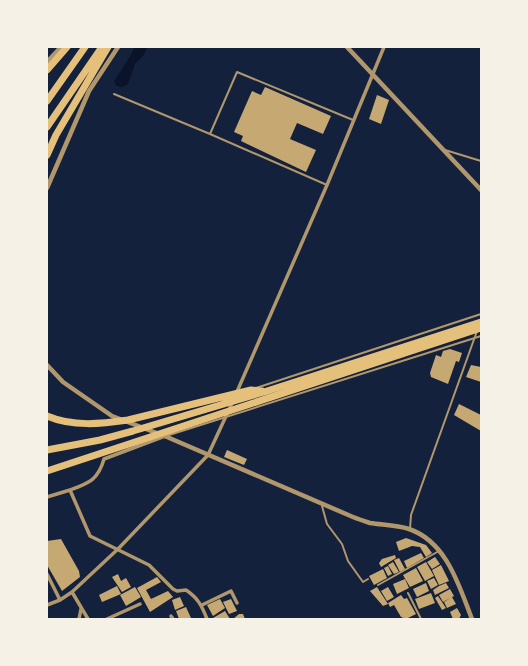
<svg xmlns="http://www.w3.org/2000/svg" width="528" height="666" font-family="'Space Grotesk',sans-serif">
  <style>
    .water { fill: #0b132b }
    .building { fill: #c6a872 }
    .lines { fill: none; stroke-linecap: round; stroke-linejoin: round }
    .service { stroke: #b1986c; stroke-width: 2 }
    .minor { stroke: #b1986c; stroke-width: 3.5 }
    .tertiary { stroke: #b1986c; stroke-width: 4.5 }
    .motorway { stroke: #e5c07b; stroke-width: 7 }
  </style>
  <rect width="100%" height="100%" fill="#14213d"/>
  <path class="water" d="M135,47H148L143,56L135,64L128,84L123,87L116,86L114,81C122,69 129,59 135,47Z"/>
  <path class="building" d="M265,87L331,116L323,134L297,123L290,139L316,150L306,172L241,141L243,136L234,132L252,91L261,95Z
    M377,95L389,100L381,124L369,119Z
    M450,349L462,353L459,362L456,361L448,384L431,377L430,373L436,355L441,357L443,351Z
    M471,365L481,367V382L466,377Z
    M459,404L481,415V431L454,415Z
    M227,450L247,459L244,465L224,457Z
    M406,538L426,545L432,553L426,557L420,547L412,546L399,551L396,542Z
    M61,539L79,571L80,577L62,591L47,565V541Z
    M421,553L424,558L407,568L404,561Z
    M395,555L396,558L381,567L379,563L382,559Z
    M435,557L440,564L432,569L427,562Z
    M399,558L405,569L400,572L394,560Z
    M393,562L399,572L394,574L388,565Z
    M426,562L434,576L425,581L417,567Z
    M441,565L449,581L439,585L432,570Z
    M388,566L392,574L388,576L384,568Z
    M416,568L423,581L410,587L403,575Z
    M383,569L387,578L374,585L369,576Z
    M118,574L121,581L126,578L131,587L122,592L112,577Z
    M157,577L161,582L146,590L151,599L168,591L173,597L150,612L137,588Z
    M434,578L438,585L431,589L427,581Z
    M405,579L409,588L397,594L393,584Z
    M426,583L429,591L417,597L413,589Z
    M446,583L449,588L435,595L433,590L439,586L440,589L439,586Z
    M117,586L121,594L102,602L99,595Z
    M135,587L141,597L126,606L120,595Z
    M377,587L388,604L383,606L370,591Z
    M388,587L394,597L387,601L381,591Z
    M450,589L454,596L443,602L439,595Z
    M431,593L435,603L419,609L415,599Z
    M401,595L404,599L407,598L416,614L406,619L401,617L394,605L390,607L388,603Z
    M438,596L446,608L442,610L435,598Z
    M180,597L184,606L175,610L172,600Z
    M452,597L456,604L447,608L444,602Z
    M220,599L225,608L213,616L207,605Z
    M231,599L237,611L229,614L223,602Z
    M186,607L191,618L179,619L176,611Z
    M457,608L461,615L459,619H453L450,612Z
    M225,611L230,619H214L213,618Z
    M239,614H243L245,619H233Z"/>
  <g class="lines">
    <path class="service" d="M114,94L210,134
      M445,150L481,161
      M327,185L210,134L237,72L353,120
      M256,388L481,314
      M166,436L481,336
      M322,506L327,524L342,544L348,561L363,582L368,579
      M410,529L411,515L477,331
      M378,585L439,551
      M408,593L421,619"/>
    <path class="minor" d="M236,394L327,185L384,47
      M165,436L104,459C98,480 89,483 70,490L90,536L149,565L173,589L177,591L186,590C198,598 202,606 207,619
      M47,497L70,490
      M47,574L60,600
      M72,592L88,619
      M47,605L60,600L72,592L118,549L208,455L233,401
      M202,605L231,591L237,603
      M171,616L173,619
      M79,619L81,609
      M107,619L140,604"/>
    <path class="tertiary" d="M347,47L481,190
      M47,62L61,47
      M47,188L89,91L118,47
      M47,365L63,382L112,416L167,437L353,517C358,519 364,521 370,523C383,525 396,525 409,529C447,542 459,586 472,619"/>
    <path class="motorway" d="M47,70L67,47
      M47,101L85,47
      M47,127L102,47
      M47,155L56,135L108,47
      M47,416C73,427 101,424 128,420L251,390L262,391
      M47,450L100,440L133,431L267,391L481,322
      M47,471L481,328"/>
  </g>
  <rect width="528" height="666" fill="none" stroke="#f6f1e7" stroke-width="96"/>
</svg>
